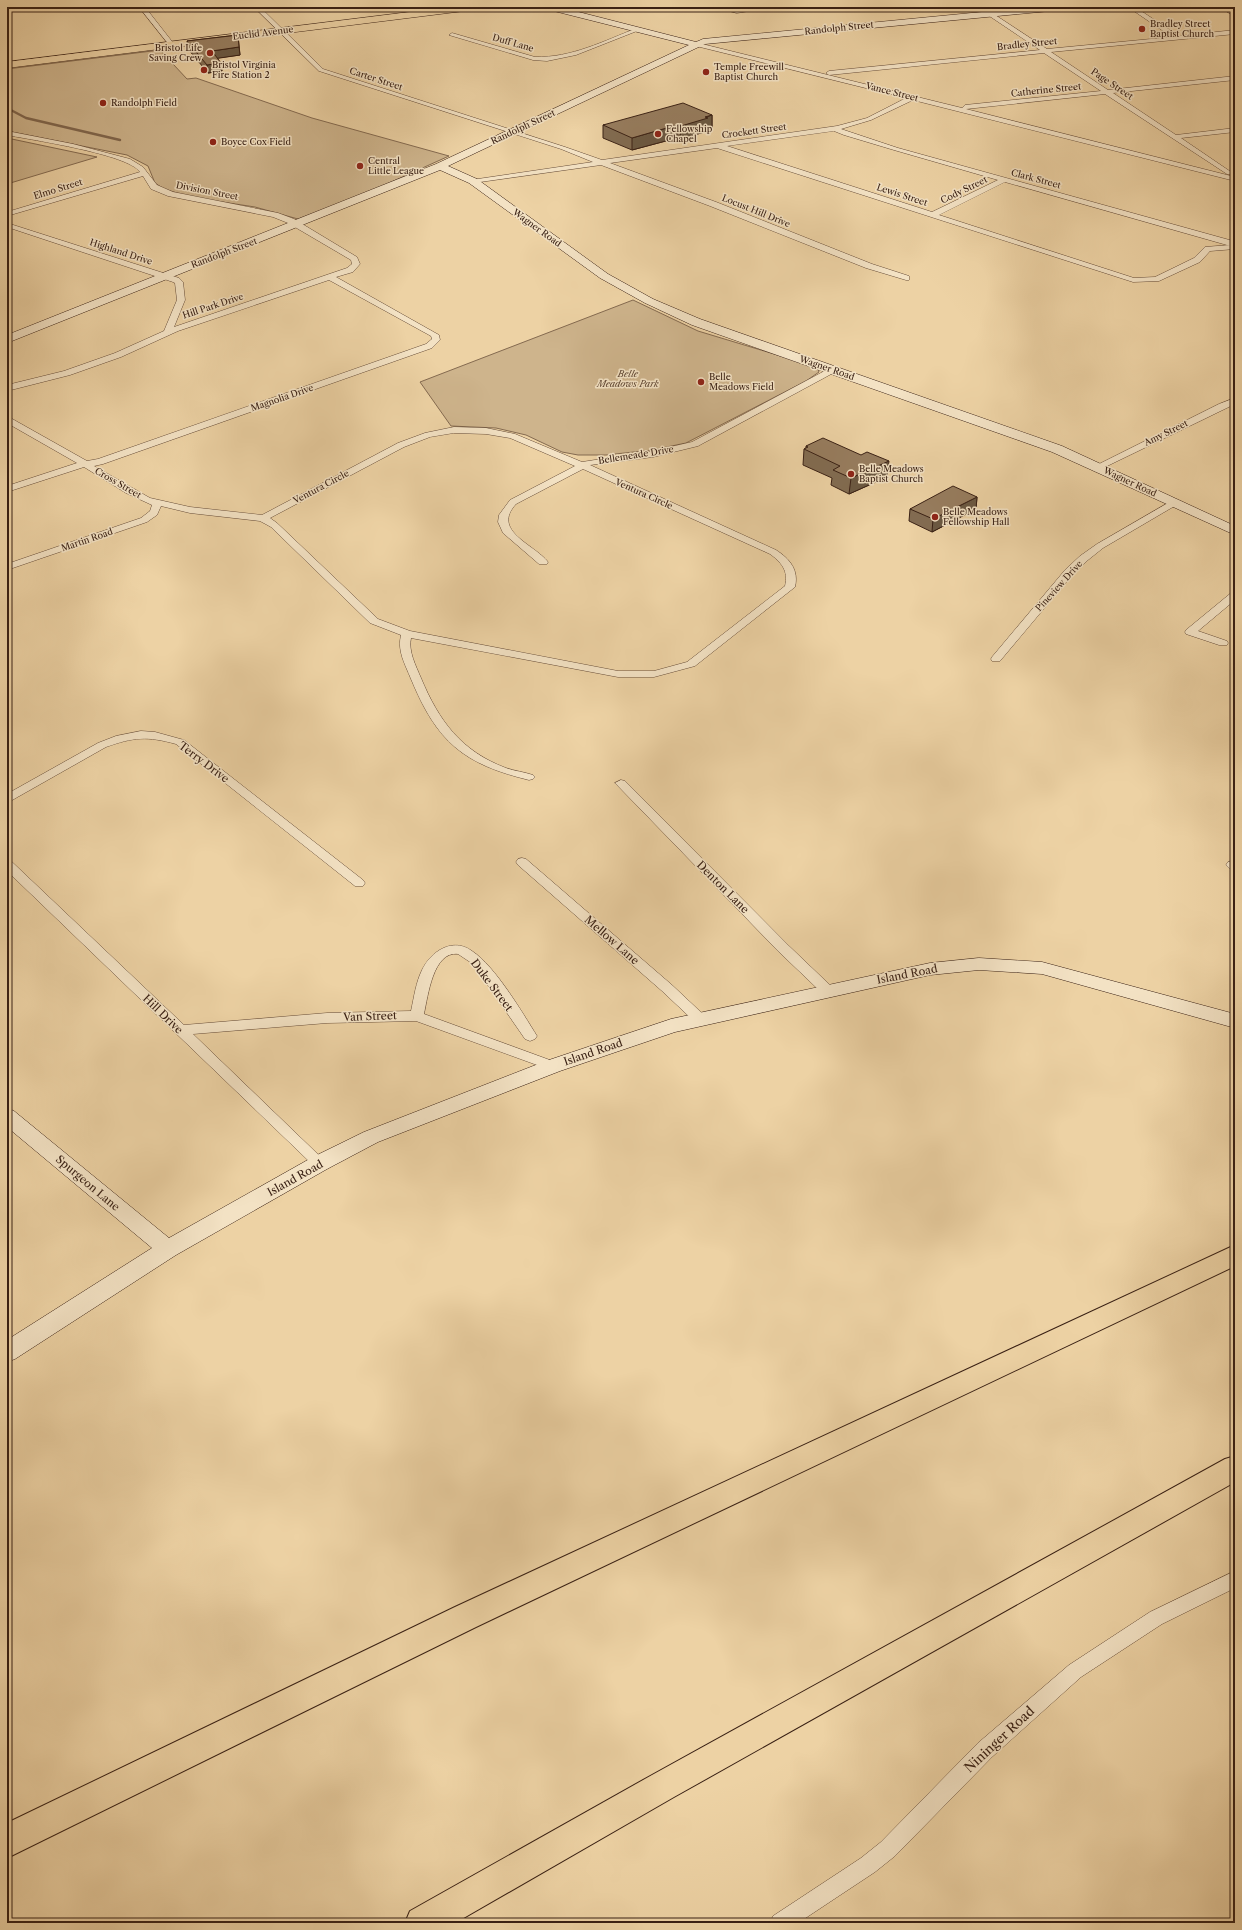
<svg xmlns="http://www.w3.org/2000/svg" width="1242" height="1930" font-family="'Libre Caslon Text',serif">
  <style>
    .green { fill: #ceb48c; stroke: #846a50 }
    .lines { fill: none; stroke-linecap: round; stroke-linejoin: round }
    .stream { stroke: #80664d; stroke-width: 2.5 }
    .street-casing { stroke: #664c38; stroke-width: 1 }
    .secondary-casing { stroke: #392014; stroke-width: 1 }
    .primary-casing { stroke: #392014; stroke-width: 1 }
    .highway-casing { stroke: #392014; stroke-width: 2 }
    .street { fill: #f3e2c4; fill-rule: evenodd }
    .secondary { fill: #f3e2c4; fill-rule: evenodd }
    .primary { fill: #edd2a4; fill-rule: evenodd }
    .highway { fill: #edd2a4; fill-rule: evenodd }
    .wall { fill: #826c52; stroke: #392014 }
    .shaded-wall { fill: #6a5842; stroke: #392014 }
    .building { fill: #977d5f; stroke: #392014 }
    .poi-dot { fill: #8f2418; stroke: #f3e2c4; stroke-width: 1.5 }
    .labels { text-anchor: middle; stroke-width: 3; stroke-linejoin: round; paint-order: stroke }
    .far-poi-label { font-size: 9px; fill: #392014; stroke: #f3e2c4; text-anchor: start }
    .far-street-label { font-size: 9px; fill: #392014; stroke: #f3e2c4 }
    .far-park-label { font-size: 9px; font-style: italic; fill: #5e4532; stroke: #f3e2c4 }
    .street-label { font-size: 11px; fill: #392014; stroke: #f3e2c4 }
    .near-street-label { font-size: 13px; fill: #392014; stroke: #f3e2c4 }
  </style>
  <rect width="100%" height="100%" fill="#edd2a4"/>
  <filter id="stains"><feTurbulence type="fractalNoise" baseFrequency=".005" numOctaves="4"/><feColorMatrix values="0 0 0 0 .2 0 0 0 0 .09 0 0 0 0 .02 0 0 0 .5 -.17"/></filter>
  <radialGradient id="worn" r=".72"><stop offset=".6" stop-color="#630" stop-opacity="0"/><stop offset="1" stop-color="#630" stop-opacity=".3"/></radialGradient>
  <path class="green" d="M160,50L187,79L196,78L312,118L449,156L367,193L298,219L255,207L190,197L164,189L155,183L148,166L127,155L7,131V69Z
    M7,138L97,157L7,184Z
    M633,300L698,331L817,367L819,372L806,381L686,443L652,450L606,455H578L562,452L526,435L496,428L451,426L420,382Z"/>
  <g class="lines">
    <path class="stream" d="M7,108L26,118L120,140"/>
    <g class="street-casing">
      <path id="street" d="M139,7H145L174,44V46H170Z
        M254,7H260L323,69L565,147L602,160L837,126L867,118L906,98L696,46V44L698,43L962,108L965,105L1101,91L1044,53L829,75L826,73L829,71L1040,50L976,7H983L1047,49L1172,37L1128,7H1135L1179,36L1235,30V34L1051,52L1108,90L1235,76V80L1113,93L1176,135L1235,128V132L1181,138L1231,172V174H1227L1105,94L966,109L1235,177V181L913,100L871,120L841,129L898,148L1233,241L1234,243L1231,245H1235V249L1210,251L1200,262L1159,281L1133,282L717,148L610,163L716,202L872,264L909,276V280H906L866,268L710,206L601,165L473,183L471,182V180L593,162L561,149L319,71ZM834,131L844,135L894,150L998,180L932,212L727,146ZM1005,182L1227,245H1230L1205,247L1194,258L1155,277L1134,278L939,215Z
        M714,7L737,9L774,7L737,13Z
        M1219,7H1226L1235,12V16Z
        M637,28L642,29L576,55L547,61L533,60L449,35L452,33L535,57C571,58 604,41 637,28Z
        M7,131L73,144L130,159L143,167L157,185L173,192L278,213L294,219L357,257L360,264L353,272L336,277L439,335L440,340L432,348L103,464L94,466L150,498L190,507L262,515L398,443L425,433L454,427L486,428L515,434L582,462L653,451L692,442L832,367L835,368V372L698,446L653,457L590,465L776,550C790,559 799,570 795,587L695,666L654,677H618L411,638C408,651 416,666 421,678C439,721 461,751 506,768C515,771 524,772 533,775L535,777L533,779L529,780C463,764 437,742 411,679C405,664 397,651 401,635L370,623L271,527L260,521L190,513L161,506L157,515L147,522L7,570V564L141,518L150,511L152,505L126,493L84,467L7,492V486L77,463L7,423V416L87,461L98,459L426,344L432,339L431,336L329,280L178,331L121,357L70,375L7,391V385L64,371L115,353L164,331L177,300L175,283L173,282L7,227V223L179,278L183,282L185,300L174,327L347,268L352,264L351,260L288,223L273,217L168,196L151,189L143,176L7,216V212L140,172C128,154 32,140 7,135ZM454,433L486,434L510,438L575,466L510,500L499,515L498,522L503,533L539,564H547L548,562C534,544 491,531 516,504L583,469L770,554C781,562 789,571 785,586L687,662L654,671H618L410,631L378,619L277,523L270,518L404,447L430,437Z
        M1235,398V404L1101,469L1098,470L1093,467L1219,404Z
        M1175,499L1180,502L1178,504L1103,548L1088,560L1073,574L1000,661H992L991,659L992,657L1065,570L1080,556L1097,544Z
        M1235,592V600L1198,631L1227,641L1228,643L1227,645H1219L1186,634L1185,632L1186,630L1231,593Z
        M141,731L155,732L184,740L363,880L365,883L363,886H355L176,744C147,736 134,737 106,747L7,803V794L98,743L116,736Z
        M621,780L625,781L788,945L832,987L834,990L832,993H822L778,951L617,785L615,783Z
        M522,858L526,859L672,985L705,1016L707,1019L705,1022L700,1024L695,1022L662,991L518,865L516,862L518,859Z
        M7,860L11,861L184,1025L327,1013L411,1011C414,997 416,982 422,970C431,951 453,937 472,951C495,966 522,1012 537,1036L535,1039L530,1041L525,1039L478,971L470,962L458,954C433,951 428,996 424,1014L558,1063L560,1066L558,1069L553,1071L548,1069L416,1021L327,1023L193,1034L327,1163L325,1167L320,1168L315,1167L7,871Z
        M1232,861L1235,862V871L1231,870L1226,865L1228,862Z
        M1235,1571V1588L1162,1624L1081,1677L992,1757L895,1856L875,1872L798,1923H770L773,1916L861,1858L881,1842L978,1743L1069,1665L1150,1612Z"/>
    </g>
    <g class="secondary-casing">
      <path id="secondary" d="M545,7H559L696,42L703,39L1034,7H1064L1060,10L705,44L448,166L477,179L608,274L653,299L700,319L1062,446L1235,526V535L1052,452L692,325L645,303L600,278L469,183L440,170L7,343V335L436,164L689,45L546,9Z
        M979,958L1042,962L1235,1014V1028L1042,974L979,970L930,975L675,1032L560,1071L378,1142L327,1169L176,1255L15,1359L7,1362V1340L152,1248L7,1127V1108L14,1111L169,1238L313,1157L364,1132L546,1061L671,1019L930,963Z"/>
    </g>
    <g class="primary-casing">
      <path id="primary" d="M450,7H477L472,10L7,68V62Z"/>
    </g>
    <g class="highway-casing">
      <path id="highway" d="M1235,1245V1266L476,1627L7,1858V1823L455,1607Z
        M1235,1456V1482L674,1797L455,1923H405L410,1911L652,1775L1225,1459Z"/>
    </g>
    <use href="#street" class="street"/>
    <use href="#secondary" class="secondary"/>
    <use href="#primary" class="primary"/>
    <use href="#highway" class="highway"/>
  </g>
  <path class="wall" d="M238,35L240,55L217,58L222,71L208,73L188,49L187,41Z
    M712,115V128L708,129V131L680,139L677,138L632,150L603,138V125Z
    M806,446L887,477L849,494L831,485L832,478L803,465L804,449L806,448Z
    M977,497L976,509L932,532L909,521L910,509Z"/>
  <path class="shaded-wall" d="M239,47L240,55L213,59L212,51Z
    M221,63L222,71L208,73L207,65Z
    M712,115V128L708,129V131L680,139L681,126Z
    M677,125V138L632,150V138Z
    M889,461L887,477L849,494L851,478Z
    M977,497L976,509L932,532L933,519Z"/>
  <path class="building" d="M238,35L239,47L212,51L221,63L207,65L187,41Z
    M683,103L712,115L705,117L708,118L681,126L677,125L632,138L603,125Z
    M823,438L861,455L867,452L889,461L851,478L833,470L840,466L804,449L808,447L806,446Z
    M953,486L977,497L933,519L910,509Z"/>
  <g class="poi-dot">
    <circle cx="1142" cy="29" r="4"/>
    <circle cx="210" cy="53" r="4"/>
    <circle cx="204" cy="70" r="4"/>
    <circle cx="706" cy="72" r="4"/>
    <circle cx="103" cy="103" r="4"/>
    <circle cx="658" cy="134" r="4"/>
    <circle cx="213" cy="142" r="4"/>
    <circle cx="360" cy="166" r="4"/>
    <circle cx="701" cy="382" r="4"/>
    <circle cx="851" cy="474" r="4"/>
    <circle cx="935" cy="517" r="4"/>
  </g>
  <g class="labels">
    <g class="far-poi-label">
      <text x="1150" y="27">Bradley Street<tspan x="1150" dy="10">Baptist Church</tspan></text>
      <text x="202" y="51" text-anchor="end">Bristol Life<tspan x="202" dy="10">Saving Crew</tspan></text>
      <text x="212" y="68">Bristol Virginia<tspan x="212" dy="10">Fire Station 2</tspan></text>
      <text x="714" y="70">Temple Freewill<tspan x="714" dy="10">Baptist Church</tspan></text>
      <text x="111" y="106">Randolph Field</text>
      <text x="666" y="132">Fellowship<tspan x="666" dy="10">Chapel</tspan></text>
      <text x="221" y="145">Boyce Cox Field</text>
      <text x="368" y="164">Central<tspan x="368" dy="10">Little League</tspan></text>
      <text x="709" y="380">Belle<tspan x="709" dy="10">Meadows Field</tspan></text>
      <text x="859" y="472">Belle Meadows<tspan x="859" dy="10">Baptist Church</tspan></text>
      <text x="943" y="515">Belle Meadows<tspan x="943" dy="10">Fellowship Hall</tspan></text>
    </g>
    <g class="far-street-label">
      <text transform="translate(839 28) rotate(-6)" y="3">Randolph Street</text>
      <text transform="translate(263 33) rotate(-7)" y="3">Euclid Avenue</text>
      <text transform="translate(513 43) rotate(16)" y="3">Duff Lane</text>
      <text transform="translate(1027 44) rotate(-6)" y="3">Bradley Street</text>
      <text transform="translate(376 79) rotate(18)" y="3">Carter Street</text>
      <text transform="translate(1112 84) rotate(34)" y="3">Page Street</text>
      <text transform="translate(1046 90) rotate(-6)" y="3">Catherine Street</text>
      <text transform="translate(892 92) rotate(14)" y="3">Vance Street</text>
      <text transform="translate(523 127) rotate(-25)" y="3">Randolph Street</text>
      <text transform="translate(754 131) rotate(-8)" y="3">Crockett Street</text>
      <text transform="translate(1036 179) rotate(15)" y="3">Clark Street</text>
      <text transform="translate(58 189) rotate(-17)" y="3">Elmo Street</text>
      <text transform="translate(964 190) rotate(-26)" y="3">Cody Street</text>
      <text transform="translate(207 191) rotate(11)" y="3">Division Street</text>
      <text transform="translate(902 195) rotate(18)" y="3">Lewis Street</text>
      <text transform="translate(756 211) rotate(22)" y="3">Locust Hill Drive</text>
      <text transform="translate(537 228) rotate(36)" y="3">Wagner Road</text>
      <text transform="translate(121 252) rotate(18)" y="3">Highland Drive</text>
      <text transform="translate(224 253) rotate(-21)" y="3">Randolph Street</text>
      <text transform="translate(213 306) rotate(-18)" y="3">Hill Park Drive</text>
      <text transform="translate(827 368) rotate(19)" y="3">Wagner Road</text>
      <text transform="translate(282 398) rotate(-19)" y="3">Magnolia Drive</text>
      <text transform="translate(1166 433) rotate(-26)" y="3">Amy Street</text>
      <text transform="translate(636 455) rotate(-9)" y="3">Bellemeade Drive</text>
      <text transform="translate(1130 482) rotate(25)" y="3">Wagner Road</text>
      <text transform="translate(118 483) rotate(30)" y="3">Cross Street</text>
      <text transform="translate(321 487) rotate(-28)" y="3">Ventura Circle</text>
      <text transform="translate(644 494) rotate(24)" y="3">Ventura Circle</text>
      <text transform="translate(87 540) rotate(-19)" y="3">Martin Road</text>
      <text transform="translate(1059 586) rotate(-48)" y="3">Pineview Drive</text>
    </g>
    <g class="far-park-label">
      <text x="628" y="377">Belle<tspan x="628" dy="10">Meadows Park</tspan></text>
    </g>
    <g class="street-label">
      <text transform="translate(204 762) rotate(37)" y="4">Terry Drive</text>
      <text transform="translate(723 887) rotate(45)" y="4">Denton Lane</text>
      <text transform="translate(612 940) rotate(41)" y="4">Mellow Lane</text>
      <text transform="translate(907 974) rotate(-11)" y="4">Island Road</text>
      <text transform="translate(492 985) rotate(53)" y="4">Duke Street</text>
      <text transform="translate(163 1014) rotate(44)" y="4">Hill Drive</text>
      <text transform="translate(370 1016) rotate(-2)" y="4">Van Street</text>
      <text transform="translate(593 1052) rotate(-19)" y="4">Island Road</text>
      <text transform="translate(295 1178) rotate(-29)" y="4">Island Road</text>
      <text transform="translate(88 1183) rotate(40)" y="4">Spurgeon Lane</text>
    </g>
    <g class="near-street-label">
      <text transform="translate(999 1739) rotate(-43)" y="5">Nininger Road</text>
    </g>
  </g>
  <rect width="1242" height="1930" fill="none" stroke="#edd2a4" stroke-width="24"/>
  <rect x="8" y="8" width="1226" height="1914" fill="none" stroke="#392014" stroke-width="2"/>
  <rect x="12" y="12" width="1218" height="1906" fill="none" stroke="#392014"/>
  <rect width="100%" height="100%" filter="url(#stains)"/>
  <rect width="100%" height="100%" fill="url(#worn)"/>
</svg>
